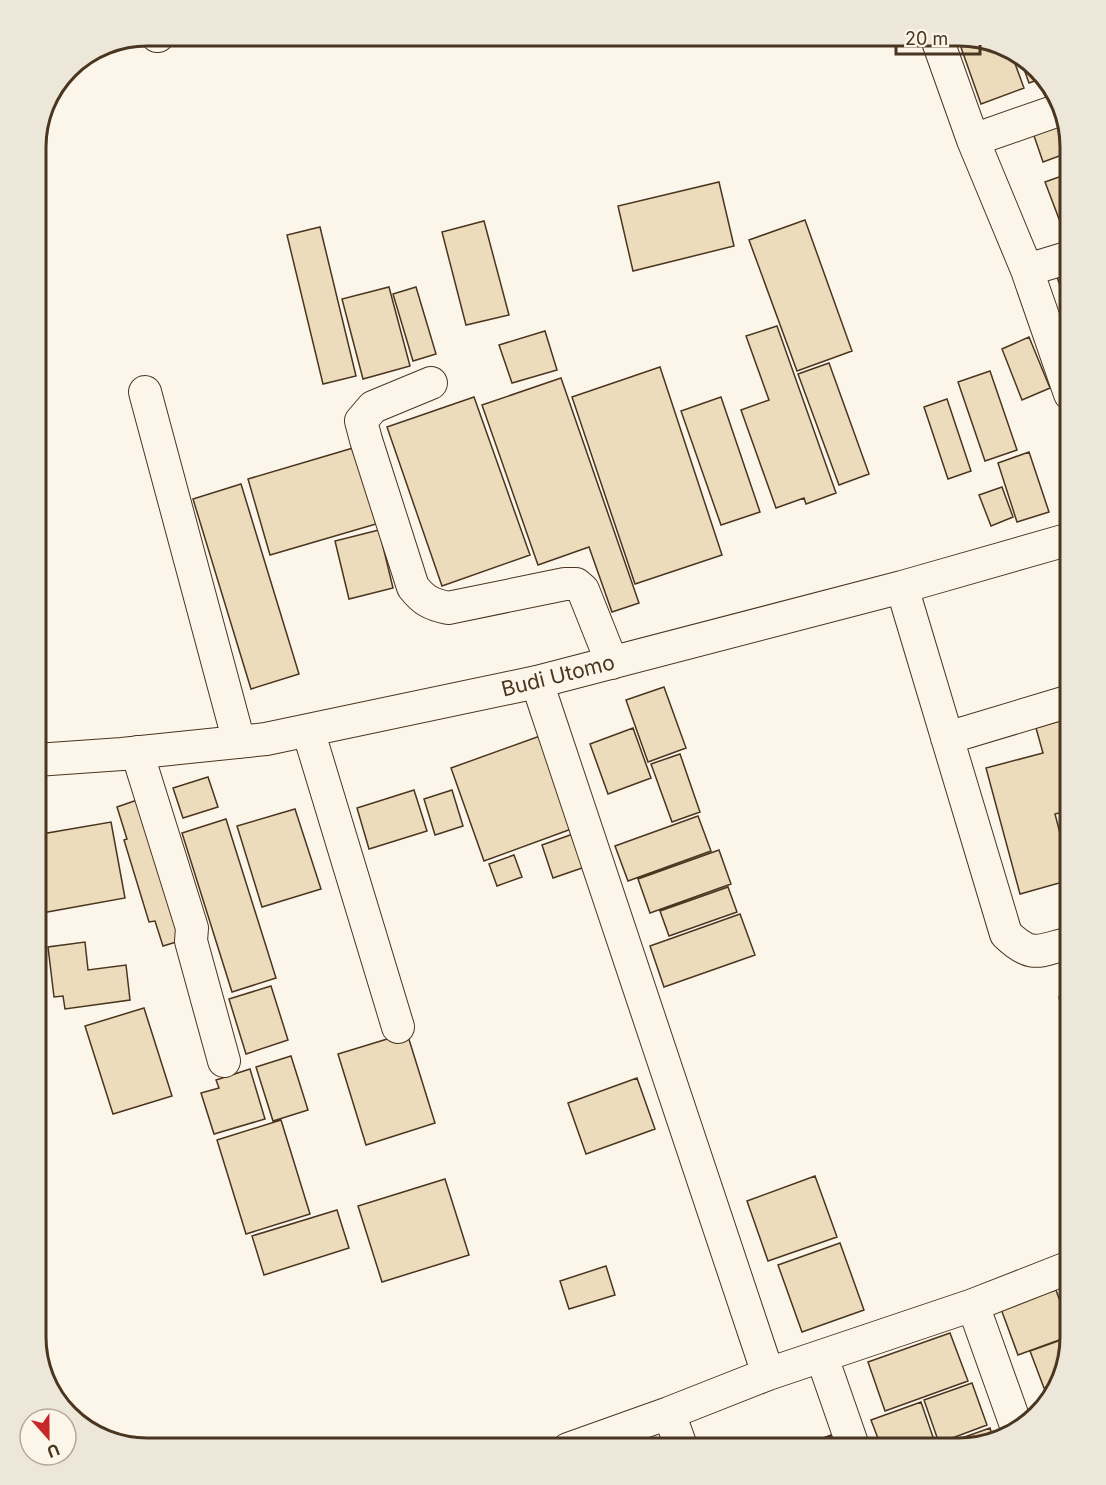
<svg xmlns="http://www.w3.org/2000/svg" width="1106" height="1485" font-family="Inter,sans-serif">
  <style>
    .building { fill: #ecdcbc; stroke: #4a3520; stroke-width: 1.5 }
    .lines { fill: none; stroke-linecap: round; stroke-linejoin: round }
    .minor-casing { stroke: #4a3520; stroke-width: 34 }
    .minor { stroke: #fbf6e9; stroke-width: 32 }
    .labels { text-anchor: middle; stroke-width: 4.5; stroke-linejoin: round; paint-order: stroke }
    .street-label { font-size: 21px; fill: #4a3520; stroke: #fbf6e9 }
    .rim { fill: none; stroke: #4a3520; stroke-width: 3 }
  </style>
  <rect width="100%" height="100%" fill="#fbf6e9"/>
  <path class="building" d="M957,36H965L1010,50L1024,88L981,104Z
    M1019,55L1043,78L1029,83Z
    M1060,116L1070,152L1043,162L1031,127Z
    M1070,173V230L1064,232L1045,182Z
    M719,182L734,246L633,271L618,206Z
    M805,220L852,351L797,371L749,240Z
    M484,221L509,315L466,325L442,232Z
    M320,227L356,376L323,384L287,235Z
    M1070,273V315L1057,277Z
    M389,287L410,366L363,379L342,299Z
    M416,287L436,354L413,361L393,294Z
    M777,326L836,493L806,504L804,498L776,508L741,410L769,400L746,336Z
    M545,331L557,370L512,383L499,345Z
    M1029,337L1050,388L1022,400L1002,349Z
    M829,363L869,474L839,485L798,374Z
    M660,367L722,555L635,584L572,397Z
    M990,371L1017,450L985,461L958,382Z
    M561,378L639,603L612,612L589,547L538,565L482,405Z
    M474,397L530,555L442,586L387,427Z
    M721,397L760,512L721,525L681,411Z
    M947,399L971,471L948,479L924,407Z
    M353,448L376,524L270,555L248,479Z
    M1029,452L1049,512L1017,522L998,463Z
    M241,484L299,674L251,689L193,499Z
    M1002,487L1013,517L991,526L979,495Z
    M379,530L393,588L349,599L335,541Z
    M664,687L686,748L648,762L626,700Z
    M1070,718V810L1055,814L1070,872V880L1020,894L986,768L1043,753L1036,728Z
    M633,728L651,778L608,794L590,744Z
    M540,736L574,828L484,861L451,768Z
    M680,754L700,812L672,822L651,764Z
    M208,777L218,807L183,818L173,788Z
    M414,790L427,831L369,849L357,808Z
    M452,790L463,826L435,835L424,799Z
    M140,799L183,940L163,946L155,921L149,922L124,840L127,839L117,807Z
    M295,809L321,889L262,907L237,826Z
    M698,816L711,851L628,881L615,846Z
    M226,819L276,978L232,992L182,833Z
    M111,822L125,898L36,914V835Z
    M573,834L585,867L553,878L542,845Z
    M719,850L731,884L650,913L638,879Z
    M514,855L522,877L497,886L489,864Z
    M728,887L737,912L669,936L660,911Z
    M740,914L755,955L664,987L650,946Z
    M85,942L88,970L126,965L130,1000L65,1009L63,996L54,997L48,947Z
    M271,986L288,1040L246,1054L229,999Z
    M1070,995V1043L1059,997Z
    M144,1008L172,1096L113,1114L85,1026Z
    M407,1033L435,1123L366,1145L338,1054Z
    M291,1056L308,1110L273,1121L256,1067Z
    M250,1069L265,1119L214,1134L201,1093L219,1088L216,1080Z
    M637,1078L655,1129L586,1154L568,1103Z
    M281,1120L310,1214L246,1234L217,1140Z
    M815,1176L837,1237L768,1261L747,1201Z
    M445,1179L469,1255L382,1282L358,1206Z
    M337,1210L349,1248L264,1275L252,1236Z
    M840,1243L864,1310L802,1332L778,1265Z
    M606,1266L615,1295L569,1309L560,1281Z
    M1070,1285V1307L1063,1288Z
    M1056,1290L1070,1330V1336L1018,1355L1001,1309Z
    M950,1333L968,1381L885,1411L868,1362Z
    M1061,1340L1066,1353L1058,1383L1044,1388L1030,1351Z
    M972,1383L987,1425L939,1443L924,1400Z
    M1057,1387L1055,1393L1048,1401L1044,1391Z
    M921,1402L934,1440L910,1449H882L871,1420Z
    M990,1428L993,1438L959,1449H940L939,1446Z
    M649,1435L654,1449H619L618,1447Z
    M831,1435L836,1449H793Z"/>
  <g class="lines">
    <g class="minor-casing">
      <path id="minor" d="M157,36H158
        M936,36L973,140L1027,270L1070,394
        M973,140L1059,110
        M1027,270L1070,257
        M431,383L373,407L361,421L366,440L413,587C424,601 431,604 448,608L565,584H576L583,590L612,663
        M145,392L239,742
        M902,587L1006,934C1032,959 1038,951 1070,943
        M537,682L768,1374
        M308,730L398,1027
        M947,738L1070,701
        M137,752L192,928L191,941L224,1061
        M36,760L122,754L266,739L537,682L902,587L1070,539
        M973,1305L1018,1431
        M822,1357L854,1449
        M669,1413L682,1449
        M568,1449L669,1413L768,1374L973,1305L1070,1267"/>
    </g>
    <use href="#minor" class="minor"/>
  </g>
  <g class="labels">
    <g class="street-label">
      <text transform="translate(558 676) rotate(-14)" y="7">Budi Utomo</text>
    </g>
  </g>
  <path d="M0 0H1106V1485H0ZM147 46H959A101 101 0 0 1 1060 147V1337A101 101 0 0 1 959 1438H147A101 101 0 0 1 46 1337V147A101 101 0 0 1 147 46Z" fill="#ede7d9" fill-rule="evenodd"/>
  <path class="rim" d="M147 46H959A101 101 0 0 1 1060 147V1337A101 101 0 0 1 959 1438H147A101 101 0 0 1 46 1337V147A101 101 0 0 1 147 46Z"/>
  <g transform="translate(48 1437) rotate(159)"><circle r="28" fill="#fbf6e9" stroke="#b4a999" stroke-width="1.5"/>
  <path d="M0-4.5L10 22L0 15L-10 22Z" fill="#c62828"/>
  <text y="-9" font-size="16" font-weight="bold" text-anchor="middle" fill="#4a3520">U</text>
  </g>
  <path d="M896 45v9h84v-9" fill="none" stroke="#4a3520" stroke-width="3"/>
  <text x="905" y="45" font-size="18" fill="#4a3520" stroke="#fbf6e9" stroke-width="4.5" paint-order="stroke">20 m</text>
</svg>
